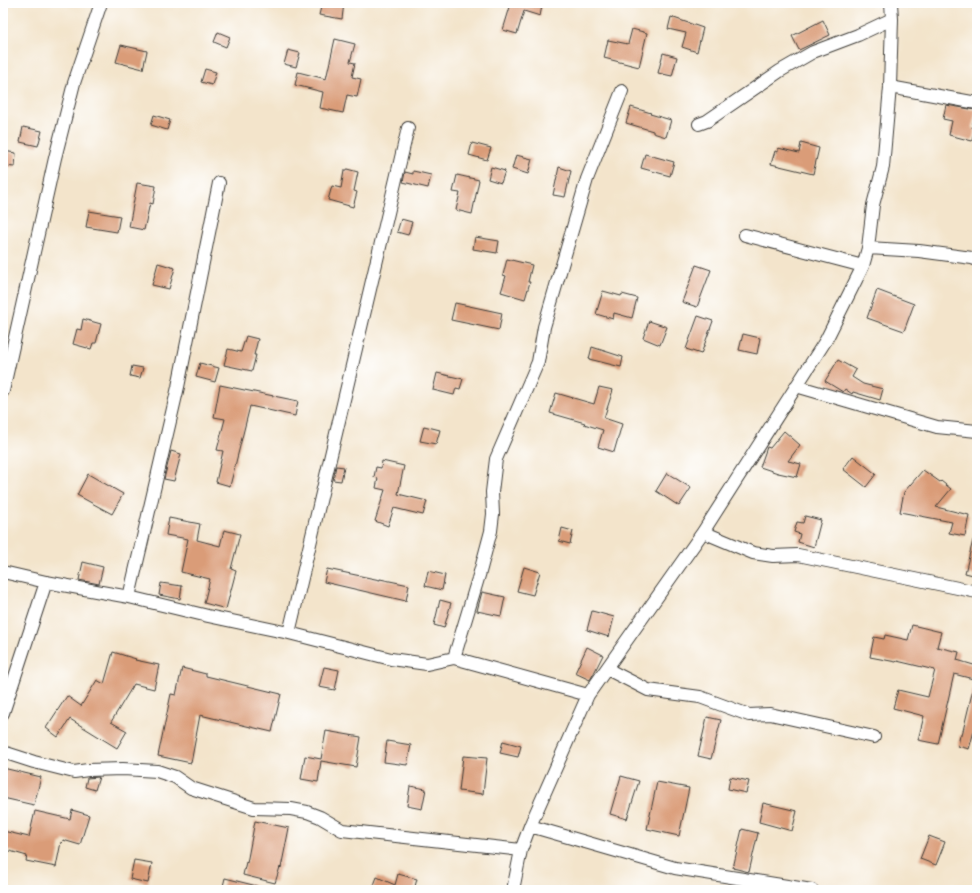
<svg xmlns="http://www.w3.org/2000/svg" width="980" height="893" font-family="Pangolin,sans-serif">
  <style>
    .building { fill: #da9c78 }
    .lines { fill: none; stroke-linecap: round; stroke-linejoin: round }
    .minor-casing { stroke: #3c3a36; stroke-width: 14 }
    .minor { stroke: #fff; stroke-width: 12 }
  </style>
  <rect width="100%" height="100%" fill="#fff"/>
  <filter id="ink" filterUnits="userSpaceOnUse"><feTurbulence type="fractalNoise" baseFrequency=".025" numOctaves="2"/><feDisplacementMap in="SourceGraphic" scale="8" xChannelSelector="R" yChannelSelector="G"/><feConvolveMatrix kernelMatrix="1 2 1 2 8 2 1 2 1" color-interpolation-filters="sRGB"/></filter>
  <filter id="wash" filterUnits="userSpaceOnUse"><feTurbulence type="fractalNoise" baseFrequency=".012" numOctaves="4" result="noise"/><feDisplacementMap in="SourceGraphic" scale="16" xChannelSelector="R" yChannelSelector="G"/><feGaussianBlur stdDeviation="0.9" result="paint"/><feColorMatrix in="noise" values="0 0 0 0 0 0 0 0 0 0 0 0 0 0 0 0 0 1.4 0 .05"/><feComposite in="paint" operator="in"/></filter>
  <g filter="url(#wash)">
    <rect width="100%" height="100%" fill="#f3e4cb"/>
    <g id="blocks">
      <path class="building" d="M322,3H344L342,19L319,15Z
        M506,3H532L542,6L540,16L524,11L517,34L503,30L510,7L506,5Z
        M671,17L703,28L697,52L682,47L686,33L668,29Z
        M823,20L830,35L799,50L792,36Z
        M632,29L647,33L639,67L604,58L608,40L628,44Z
        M218,32L230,37L226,47L214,42Z
        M335,39L355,44L350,62L355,63L352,77L361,79L357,97L347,95L343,113L320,108L323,92L295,85L298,72L326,79Z
        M121,45L147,51L143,69L116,62Z
        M288,50L300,53L296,67L284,64Z
        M663,53L677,57L672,76L658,73Z
        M205,69L216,72L212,85L201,82Z
        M946,105L976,110L972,128L975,129L972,141L949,135L952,121L943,119Z
        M631,107L651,113L650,114L671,120L666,137L653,133V131L626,123Z
        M154,115L170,120L167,130L151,125Z
        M23,127L42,131L38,146L20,142Z
        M472,143L491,148L487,160L469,155Z
        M801,143L819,148L813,174L771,164L775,151L778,152V148L799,153Z
        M3,151L16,153L15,167L3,166Z
        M645,154L674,162L670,176L641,168Z
        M516,155L532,159L528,174L512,169Z
        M491,167L505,171L501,183L488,179Z
        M559,167L571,171L565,197L553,195Z
        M347,169L358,172L354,191L357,192L353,207L328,200L332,186L341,188L344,171H346Z
        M413,171L431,175L428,188L403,182L405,172L413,174Z
        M457,175L479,180L472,214L456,210L460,193L453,192Z
        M137,183L156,186L153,204L150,203L144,230L129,227Z
        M89,211L120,216L117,232L86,227Z
        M401,219L412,222L408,235L397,232Z
        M475,237L499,241L497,253L473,249Z
        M507,259L532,265L528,282H530L525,299L501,292L506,276L503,275Z
        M158,263L175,268L169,289L152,285Z
        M696,265L711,270L697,307L682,302Z
        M877,290L914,304L904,331L867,318Z
        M603,291L621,296L622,294L637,298L632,318L614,313L613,319L596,314Z
        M455,303L502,313L499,330L451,320Z
        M698,316L713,321L701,354L686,349Z
        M83,319L101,324L96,343H93L91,349L73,344L77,329L81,330Z
        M649,321L667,327L660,345L643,338Z
        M743,334L760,338L757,354L739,350Z
        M246,336L258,339L254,355H256L252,371L224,365L228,349L241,352Z
        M592,347L623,357L621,367L589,359Z
        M838,360L856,370L852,377L863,384L883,389L880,400L853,392L852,394L845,389L843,392L825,381Z
        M200,363L219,368L215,382L196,377Z
        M132,366L143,368L140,378L130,376Z
        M437,373L463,379L460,389L456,388L454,395L433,390Z
        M220,385L298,401L295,416L250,406L230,486L216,482L223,451L217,450L225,419L214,417Z
        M599,387L613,390L604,418L622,424L614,452L598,447L603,430L584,424L585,423L550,413L556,393L594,404Z
        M424,426L440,430L436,444L420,441Z
        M784,431L800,445L788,461L801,464L797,477L778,473L760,467L767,447L770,448Z
        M171,451L181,454L174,481L164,479Z
        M853,456L876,474L866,487L843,469Z
        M382,461L404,466L398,494L427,501L423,515L394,508L388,526L375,521L385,490L376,488L378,478L374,477L376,467L381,468Z
        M336,466L344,467L341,481L333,480Z
        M923,470L940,482L941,481L951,489L936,507L969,515L965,536L949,533L952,522L900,512L904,492Z
        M667,473L691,488L679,506L656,491Z
        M88,474L123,494L112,514L77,495Z
        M805,516L821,520L814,547L798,542L800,534L794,532L797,522L803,523Z
        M169,518L200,524L197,540L220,546L224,530L240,534L231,569L236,571L226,609L204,603L210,579L181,572L188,539L166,535Z
        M562,528L573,531L570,544L559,541Z
        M973,540H977V576L965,573Z
        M83,562L103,567L99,584L79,580Z
        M524,567L540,572L533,595L517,591Z
        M327,569L380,580V579L409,585L406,601L324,582Z
        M428,571L445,575L442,590L425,586Z
        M161,583L182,586L180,599L159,595Z
        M482,592L505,597L501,616L477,611Z
        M440,600L451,603L444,628L434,625Z
        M592,611L614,617L609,637L587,630Z
        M912,625L941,632L937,647L959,652L957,660L977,666V680L954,674L938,744L918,740L924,716L893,708L898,690L928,697L935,670L897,661L896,662L870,657L874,637L884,639L885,635L908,640Z
        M587,647L603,655L594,673L590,680L575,673Z
        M113,652L136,659L135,660L159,665L154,689L134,684L111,722L127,731L117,748L70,719L58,737L46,728L67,696L81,706L97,680L104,684Z
        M324,667L339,670L335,690L319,687Z
        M182,668L206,674V676L281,694L272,732L200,715L191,763L158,756L171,694L176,695Z
        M973,689H977V731H974L969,749L958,746L960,735H962Z
        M707,717L721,720L711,759L698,756Z
        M326,731L361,737L356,767L321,761L318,782L301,779L305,756L321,759Z
        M387,741L411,745L407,765L384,762Z
        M503,741L521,746L518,757L500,753Z
        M463,756L487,758L483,794L459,791Z
        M3,768L41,777L34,805L3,798Z
        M621,776L639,781L627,819L610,814Z
        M99,777L95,790L85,787L87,778Z
        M730,777L749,781L746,793L728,789Z
        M657,782L689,788L679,836L647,829Z
        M410,786L426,789L422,809L407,806Z
        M763,803L797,811L792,831L759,822Z
        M72,810L89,815L80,845L63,840L62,843L61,842L56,867L26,861L27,856L3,849V831L29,837L35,811L70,819Z
        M255,821L289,828L281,868L280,867L275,883L243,875L246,862L247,863Z
        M742,829L758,833L749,872L733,868Z
        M929,836L945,842L936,865L920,859Z
        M134,860L152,863L148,883L130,879Z
        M398,874L417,879L414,890H372L377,877L395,885Z
        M225,878L257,886V890H222Z"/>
    </g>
  </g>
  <g filter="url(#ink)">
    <use href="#blocks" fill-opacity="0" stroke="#3c3a36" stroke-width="1"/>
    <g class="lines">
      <g class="minor-casing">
        <path id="minor" d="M890,87L977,103
          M699,124L707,121L780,71L813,52L858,35L892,19
          M745,235L863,266
          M868,248L919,251L972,258L977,260
          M796,386L937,427L977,431
          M3,391L55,158L74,83L101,3
          M703,532L753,553L773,556L798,555L977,592
          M3,572L46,582L129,597L208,616L289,633L391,659L427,664L454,658L588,695
          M129,597L178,387L219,183
          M289,633L408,128
          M454,658L480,572L491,531L493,514L492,492L496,459L538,362L544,327L587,179L622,91
          M607,669L648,690L700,697L749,715L770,714L874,737
          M3,713L46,582
          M3,752L34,762L74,772L88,770L123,769L157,771L175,777L191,788L254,808L291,809L307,812L320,817L342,830L521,850
          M530,826L675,868L812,890
          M513,890L521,850L530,826L588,695L703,532L826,340L863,266L868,248L873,205L883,167L890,87L892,19L891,3"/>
      </g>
      <use href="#minor" class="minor"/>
    </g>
  </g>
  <rect width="980" height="893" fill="none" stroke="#fff" stroke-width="16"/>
</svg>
